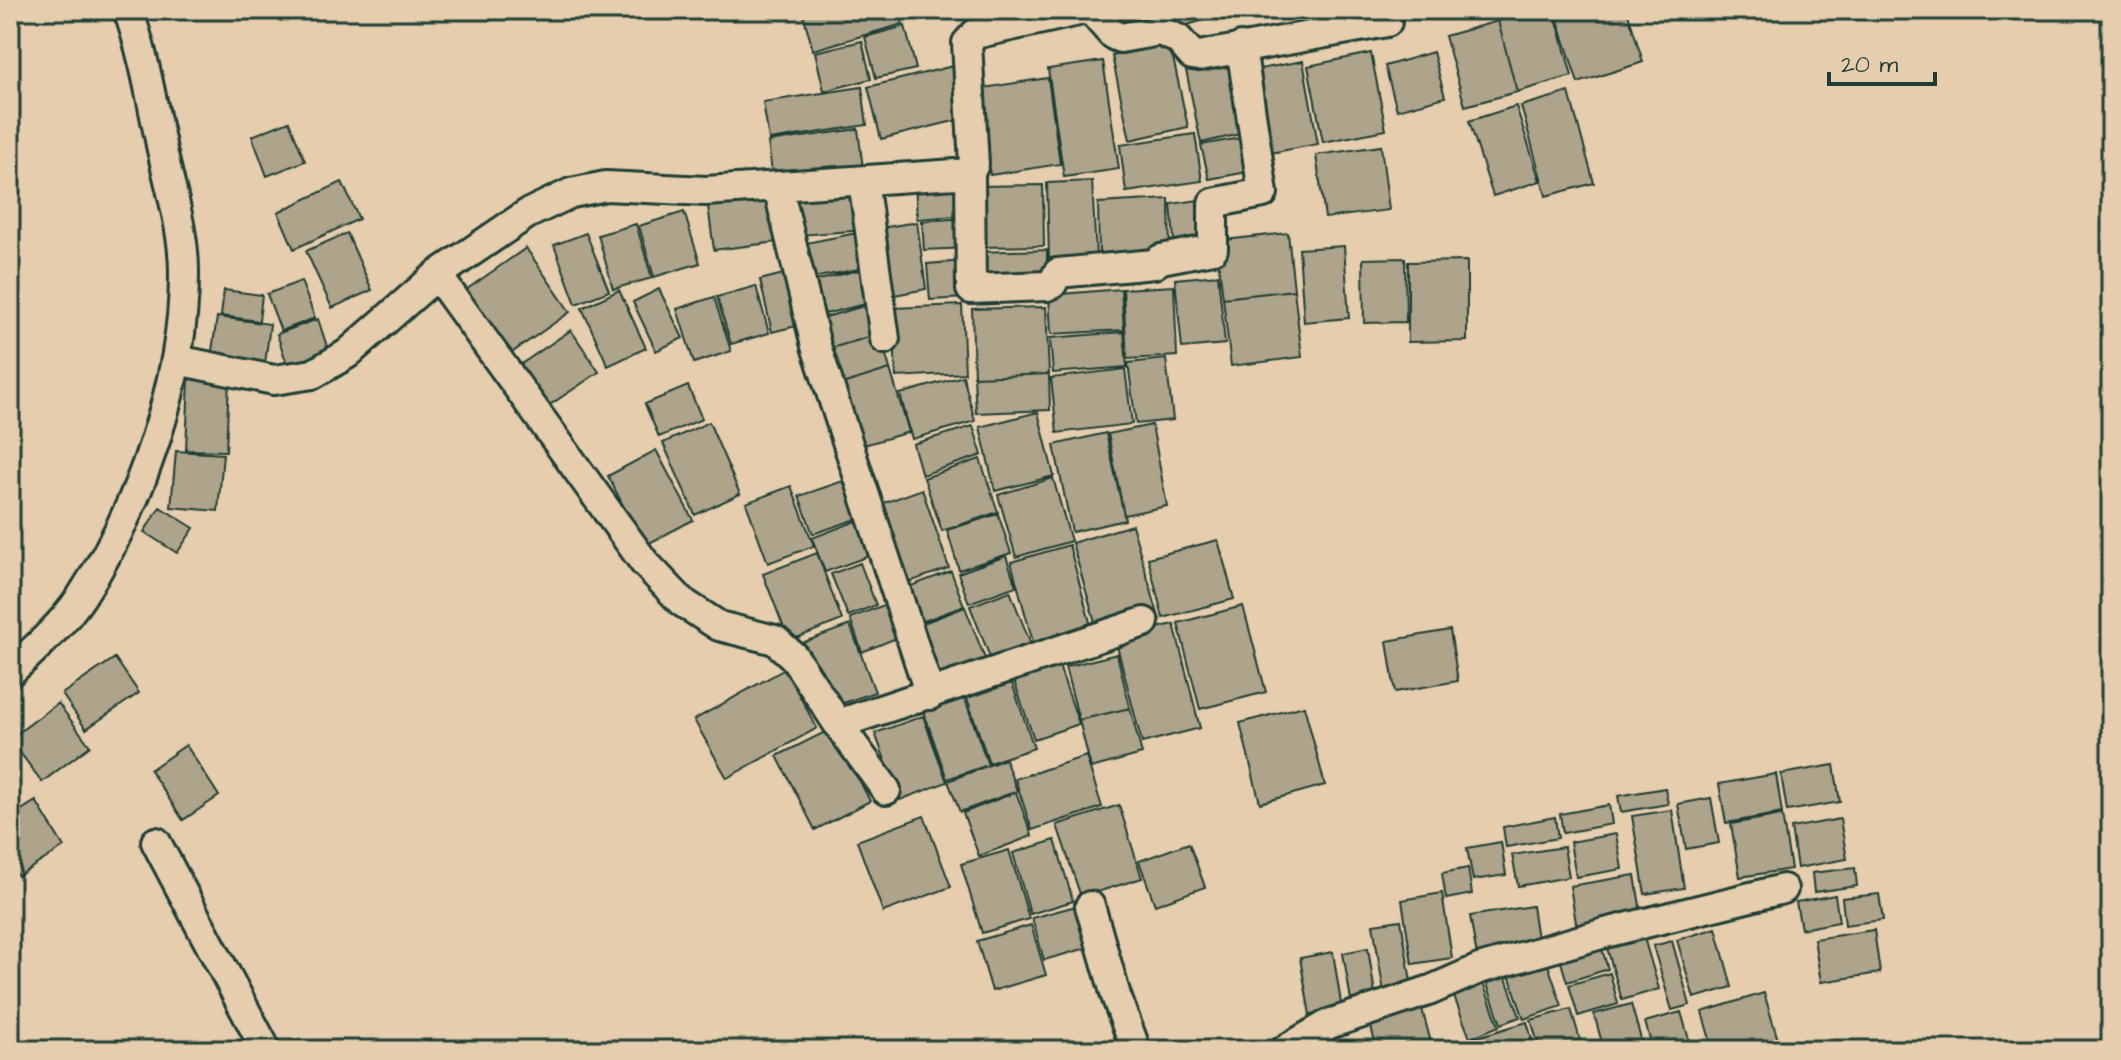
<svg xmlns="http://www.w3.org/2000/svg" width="2121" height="1060" font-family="'Architects Daughter',sans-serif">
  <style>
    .building { fill: #aea48b; stroke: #1f3d34; stroke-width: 2 }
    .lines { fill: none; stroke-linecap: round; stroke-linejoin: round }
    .minor-casing { stroke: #1f3d34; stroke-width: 34 }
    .minor { stroke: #e5cdad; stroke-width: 28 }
  </style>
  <rect width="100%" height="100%" fill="#e5cdad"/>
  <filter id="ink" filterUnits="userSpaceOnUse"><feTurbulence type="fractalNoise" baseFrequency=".0125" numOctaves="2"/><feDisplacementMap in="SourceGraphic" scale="16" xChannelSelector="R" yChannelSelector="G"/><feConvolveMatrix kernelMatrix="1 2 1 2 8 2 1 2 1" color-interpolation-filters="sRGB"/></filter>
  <g filter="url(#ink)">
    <path class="building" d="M802,10H899L903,24L813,50Z
      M1172,10H1232V12L1177,28Z
      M1233,10H1278L1235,21Z
      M1537,10H1554L1572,76L1517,92L1498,21Z
      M1569,10H1627L1643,62L1578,83L1556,14Z
      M1498,21L1517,92L1465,106L1445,36Z
      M905,26L916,69L876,78L865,37Z
      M862,41L871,79L824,91L815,52Z
      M1170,44L1188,127L1130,140L1112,56Z
      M1433,52L1445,97L1397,110L1385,66Z
      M1232,53L1249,132L1201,143L1185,65Z
      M1371,53L1386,130L1323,142L1308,66Z
      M1103,61L1119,169L1064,177L1048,69Z
      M1303,61L1318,144L1265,154L1249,71Z
      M953,66L966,118L881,139L868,87Z
      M1048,78L1060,164L990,175L977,89Z
      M862,87L867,125L769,140L763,102Z
      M1569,92L1594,183L1546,196L1521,106Z
      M1516,106L1540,181L1493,196L1469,121Z
      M289,121L305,161L267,176L252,136Z
      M858,129L863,169L773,181L768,142Z
      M1195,134L1202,181L1126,192L1120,145Z
      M1246,137L1253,171L1209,179L1201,145Z
      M1381,146L1389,210L1325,218L1316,155Z
      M966,177L969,215L917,219L915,181Z
      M1092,181L1096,256L1049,258L1047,183Z
      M342,182L359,219L294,249L278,212Z
      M1043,185L1044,246L978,247V186Z
      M861,189L864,230L800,235L797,194Z
      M773,198L778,242L714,250L708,206Z
      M1169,199L1170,252L1099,256L1098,203Z
      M1206,199L1211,247L1175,252L1171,204Z
      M684,212L700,263L654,277L639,226Z
      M967,218L969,248L924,250L922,221Z
      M917,222L926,289L884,297L874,229Z
      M636,224L652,278L613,289L598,235Z
      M862,232L869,267L803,280L796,245Z
      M347,233L372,290L332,308L306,251Z
      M586,233L609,291L576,304L554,245Z
      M1288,233L1294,290L1223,298L1216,241Z
      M1344,246L1349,318L1304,322L1299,249Z
      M526,248L570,312L507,356L463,292Z
      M1047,250V282L976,284V252Z
      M1405,258L1406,322L1364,323L1363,259Z
      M965,261L967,298L930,300L927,264Z
      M1467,261V341L1408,342V262Z
      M870,267L878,301L812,317L804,284Z
      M791,272L804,324L772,332L760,280Z
      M1218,275L1225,344L1182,348L1175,279Z
      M301,281L315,318L281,331L267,294Z
      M756,286L769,333L731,344L717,297Z
      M1174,286L1177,356L1127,359L1123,289Z
      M659,289L683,338L656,351L633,302Z
      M1121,289L1124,330L1051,334L1049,295Z
      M224,290L262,295L259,321L221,316Z
      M619,290L646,348L608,366L582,308Z
      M1294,290L1302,357L1231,366L1223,298Z
      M714,297L731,351L694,363L677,309Z
      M871,304L880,334L828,349L819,319Z
      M962,305L965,373L896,377L893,308Z
      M1046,307L1049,374L974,377L972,309Z
      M217,317L270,324L265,364L211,358Z
      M318,319L331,359L290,373L277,334Z
      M571,330L599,372L542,410L514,369Z
      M1124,332L1127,367L1053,373L1050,338Z
      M880,334L890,369L839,385L828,349Z
      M1166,359L1173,420L1136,424L1128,363Z
      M890,369L909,432L857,447L839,385Z
      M1125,369L1132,424L1057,433L1051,378Z
      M1049,374L1050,410L976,413L974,377Z
      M963,376L975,421L912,439L900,394Z
      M189,378L229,380L226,451L186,450Z
      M688,386L702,419L659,437L645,404Z
      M1038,412L1054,476L995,491L980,427Z
      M709,422L740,494L695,515L663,443Z
      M1152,425L1167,506L1124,515L1108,434Z
      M973,426L982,455L922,475L913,444Z
      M1106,433L1125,520L1072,532L1054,445Z
      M656,450L693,520L644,546L608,476Z
      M176,451L223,454L218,511L171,507Z
      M980,459L998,512L942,531L924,478Z
      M855,477L868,515L813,534L799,496Z
      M1053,478L1071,541L1016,557L998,495Z
      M791,486L814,546L768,563L746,503Z
      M922,489L949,568L898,586L870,508Z
      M160,507L194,528L177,553L144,532Z
      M998,514L1011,553L959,570L947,530Z
      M867,517L880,552L825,572L812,538Z
      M1132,525L1158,614L1098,632L1072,543Z
      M1218,540L1234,599L1163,618L1148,558Z
      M1069,545L1094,637L1036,653L1011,562Z
      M817,553L842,620L789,641L763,574Z
      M1006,556L1016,586L969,603L958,573Z
      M860,563L876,605L848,616L831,574Z
      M951,571L964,606L913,625L900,590Z
      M1010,591L1035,655L995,670L970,606Z
      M897,600L909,633L862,652L850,618Z
      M1243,606L1266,692L1200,709L1178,623Z
      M965,607L989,669L938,690L913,627Z
      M1174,624L1200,728L1142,743L1115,638Z
      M850,625L875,692L829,708L804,642Z
      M1450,630L1458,681L1395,692L1387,641Z
      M1117,654L1130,708L1079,720L1065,667Z
      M115,658L139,693L86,729L62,694Z
      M1058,663L1079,724L1034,739L1013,678Z
      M785,669L817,728L727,778L694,720Z
      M1012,683L1034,748L989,763L967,698Z
      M964,696L988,765L947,779L923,710Z
      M58,703L90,746L42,782L10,739Z
      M1304,706L1325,785L1260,803L1240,723Z
      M1130,708L1142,754L1091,768L1079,720Z
      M923,716L947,782L900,800L875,733Z
      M833,728L870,801L815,830L777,756Z
      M186,745L219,796L183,820L150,770Z
      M1086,756L1102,807L1032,830L1015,779Z
      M1005,759L1017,791L960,812L948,781Z
      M1834,765L1840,802L1787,811L1781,774Z
      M1776,774L1782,813L1726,823L1719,784Z
      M1665,788L1668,804L1621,812L1618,796Z
      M1016,792L1032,836L979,856L963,813Z
      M1711,798L1719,843L1686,849L1678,804Z
      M36,801L64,847L18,876L10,863V817Z
      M1119,805L1142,878L1081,897L1057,825Z
      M1609,805L1612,824L1563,833L1560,814Z
      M1672,810L1684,888L1645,894L1632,816Z
      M1782,815L1791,869L1740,877L1731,824Z
      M924,816L951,887L883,912L857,841Z
      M1555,817L1558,838L1506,847L1503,827Z
      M1840,819L1847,859L1797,868L1791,828Z
      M1616,834L1622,869L1576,877L1570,842Z
      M1055,840L1073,901L1030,914L1013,853Z
      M1501,842L1506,875L1473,880L1467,848Z
      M1189,843L1205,887L1155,905L1139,861Z
      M1564,847L1569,877L1518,886L1512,855Z
      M1009,850L1029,919L982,933L961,864Z
      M1468,868L1472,894L1446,899L1442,873Z
      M1855,868L1857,886L1814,892L1812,873Z
      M1635,875L1642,919L1577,929L1570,886Z
      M1442,893L1452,958L1412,964L1402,900Z
      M1879,894L1883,920L1845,925L1842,898Z
      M1835,895L1839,922L1801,929L1796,902Z
      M1083,904L1094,946L1044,960L1032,918Z
      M1532,906L1538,945L1477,956L1470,916Z
      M1401,920L1412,988L1384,993L1373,924Z
      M1031,925L1046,975L992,991L977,941Z
      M1716,928L1732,987L1694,998L1677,940Z
      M1874,930L1880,973L1821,982L1814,939Z
      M1642,931L1659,989L1622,1000L1605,941Z
      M1599,939L1608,969L1567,982L1558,952Z
      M1672,941L1690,1005L1672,1010L1653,946Z
      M1368,948L1376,1001L1352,1006L1343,953Z
      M1333,952L1342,1010L1310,1015L1300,958Z
      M1544,953L1562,1006L1524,1019L1506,966Z
      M1502,967L1520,1017L1501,1024L1483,973Z
      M1610,973L1618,1004L1578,1016L1569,985Z
      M1483,983L1499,1026L1470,1038L1453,994Z
      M1764,993L1781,1050H1713L1702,1012Z
      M1631,1004L1644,1050H1604L1594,1014Z
      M1422,1009L1433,1050H1377L1370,1023Z
      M1571,1009L1583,1050H1540L1531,1020Z
      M1681,1012L1692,1050H1653L1645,1022Z
      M1527,1022L1532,1039L1495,1050H1474L1471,1039Z"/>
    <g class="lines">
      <g class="minor-casing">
        <path id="minor" d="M1091,10L1113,35L1120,38L1160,31L1178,39L1192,55L1199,56L1387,22
          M970,173L971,289L1047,286L1052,284L1058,273L1154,264L1161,259L1213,249V203L1263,193L1241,47
          M863,180L885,339
          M778,187L816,346L930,695
          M437,275L644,562L682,602L719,626L775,640L794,657L838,724L886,790
          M177,360L274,380L313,374L347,354L437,275L527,214L571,193L606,186L706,191L970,173L974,164L967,43L975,34L1083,10
          M10,672C35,649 62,625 81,597C140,507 185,379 184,271C184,228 168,182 160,140C151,97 143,51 128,10
          M838,724L1144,622
          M156,842L266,1050
          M1090,906L1116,996L1136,1050
          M1285,1050L1329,1024L1431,990L1479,969L1605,933L1783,889"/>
      </g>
      <use href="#minor" class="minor"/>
    </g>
  </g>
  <rect width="2121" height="1060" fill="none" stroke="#e5cdad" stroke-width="40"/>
  <rect x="20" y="20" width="2081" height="1020" fill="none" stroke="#1f3d34" stroke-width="3" filter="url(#ink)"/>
  <path d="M1829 72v12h106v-12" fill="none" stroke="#1f3d34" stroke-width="4"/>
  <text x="1841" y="72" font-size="24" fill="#1f3d34" stroke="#e5cdad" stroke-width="6" paint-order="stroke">20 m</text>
</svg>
